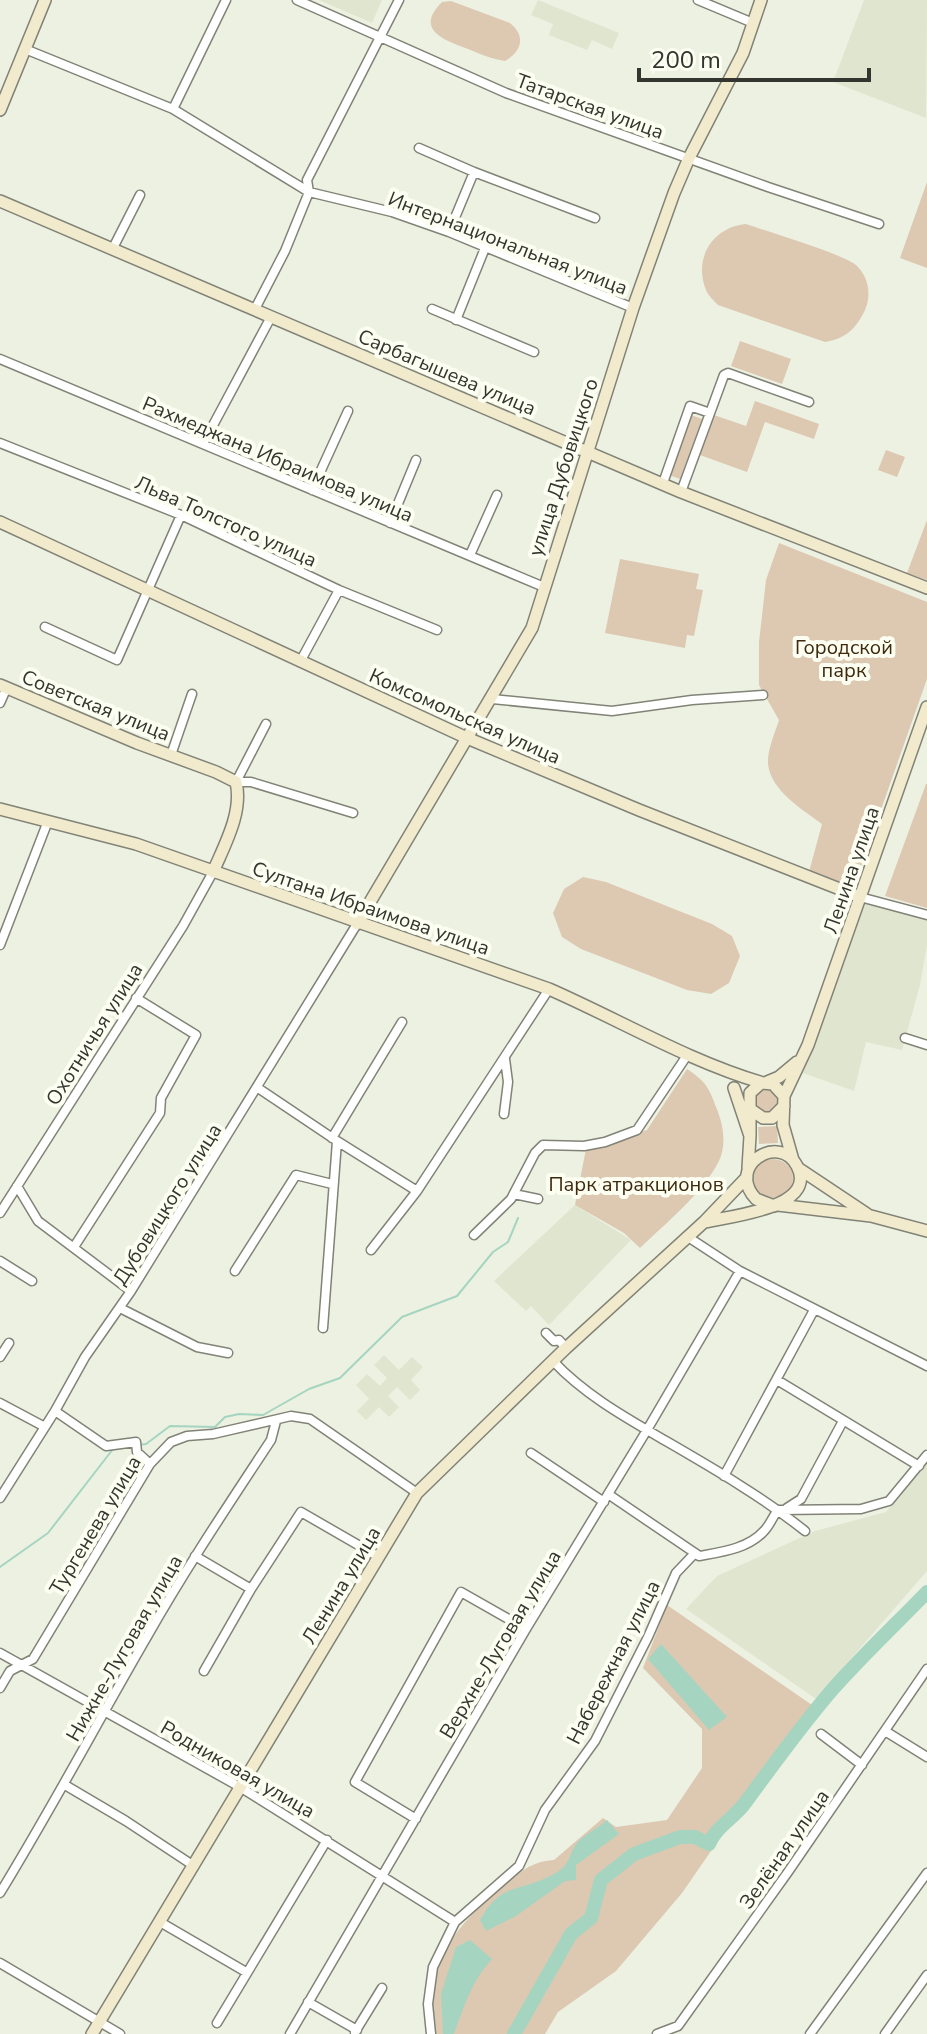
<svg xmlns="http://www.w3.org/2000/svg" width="927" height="2034" font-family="'Nunito Sans',sans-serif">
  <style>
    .built { fill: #e0e5d0 }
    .green { fill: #ddc8b1 }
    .water { fill: #a5d5c0 }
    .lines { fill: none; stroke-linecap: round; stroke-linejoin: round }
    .stream { stroke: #a5d5c0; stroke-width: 2 }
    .river { stroke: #a5d5c0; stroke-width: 14 }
    .street-casing { stroke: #808376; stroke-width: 11 }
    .secondary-casing { stroke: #808376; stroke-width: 14 }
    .street { stroke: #fff; stroke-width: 8 }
    .secondary { stroke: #f2eacd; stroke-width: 11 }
    .labels { text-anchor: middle; stroke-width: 8; stroke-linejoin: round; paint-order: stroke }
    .street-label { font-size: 20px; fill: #34352f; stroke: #fbfef0 }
    .park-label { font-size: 20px; fill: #3f290d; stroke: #fbfef0 }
  </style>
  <rect width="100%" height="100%" fill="#edf1e2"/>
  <path class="built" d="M319,0H382L372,23Z
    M538,0L619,33L612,49L592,40L587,50L549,35L553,24L531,15Z
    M864,0H927L926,118L833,82Z
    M862,901L927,918V945L920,985L902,1050L866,1042L854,1091L803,1073Z
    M575,1205L631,1240L549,1325L531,1306L526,1311L494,1281Z
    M384,1355L399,1370L412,1357L423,1367L411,1380L420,1390L410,1400L397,1387L388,1396L399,1407L389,1417L379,1407L366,1420L357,1411L369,1399L356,1385L367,1374L380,1386L387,1378L374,1365Z
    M927,1462V1571L816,1699L686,1609L717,1576L815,1531L886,1512Z"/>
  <path class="green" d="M451,1L510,23C526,36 522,51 505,61C492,59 480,54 468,49C444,40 414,30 442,2Z
    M927,182V268L900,258Z
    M746,224C766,231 845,255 856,265C868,276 872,294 865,310C856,329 845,339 825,342L718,305C714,301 708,295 706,290C693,258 713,227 746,224Z
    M740,341L791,359L782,384L731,366Z
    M755,401L819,424L814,439L765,422L747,472L700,455L714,415L746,426Z
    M691,415L702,419L680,479L669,475Z
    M886,450L905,457L897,477L878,470Z
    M927,520V580L907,573Z
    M779,543L927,602V679L853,889L809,872L822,824C802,809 771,791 768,764C767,750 775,733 779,720L759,685V642L766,580Z
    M620,559L699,574L696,589L703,590L694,636L687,635L685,648L605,633Z
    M926,784H927V908L885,896Z
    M583,877L606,882L712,924L732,936L740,956L729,983L711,994L687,990L581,949L562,937L553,913L564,889Z
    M687,1069C706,1082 708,1086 716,1107C723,1123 727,1144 719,1161C703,1193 665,1224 640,1248L624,1233L575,1205L586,1149L647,1130Z
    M755 1100a12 12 0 1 1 24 0a12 12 0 1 1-24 0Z
    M777,1126L778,1143L759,1144L758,1127Z
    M753 1179a20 20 0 1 1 40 0a20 20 0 1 1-40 0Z
    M667,1605L812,1705L682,1893L616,1971L558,2012L545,2034H434C433,2022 431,2009 432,1996C433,1952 468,1915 500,1889C517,1874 531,1861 554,1860L603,1818L616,1827L667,1820L702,1768V1729L643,1668Z"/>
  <path class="water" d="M661,1644L727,1717L709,1730L648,1659Z
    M607,1820L619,1834L576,1865V1880L565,1881L516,1916L486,1931L480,1920C502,1880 522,1893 556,1873C571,1864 569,1853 577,1843C585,1834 598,1828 607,1820Z
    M470,1940L492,1959C472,1980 464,2007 454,2034H443L441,1994L456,1947Z"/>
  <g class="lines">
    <path class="stream" d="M139,1445L146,1444L170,1426L215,1427L225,1417L239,1414L263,1415L309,1389L340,1378L402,1317L457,1296L493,1252L508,1242L518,1218
      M0,1567L48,1533L113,1449"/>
    <path class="river" d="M514,2034L571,1934L591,1918L601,1880L634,1854L680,1837H695L709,1844C715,1828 734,1818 745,1803C773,1765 801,1726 832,1690C862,1656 895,1625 927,1592"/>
    <g class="street-casing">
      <path id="street" d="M297,0L506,93L768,187L879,224
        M698,0L753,23
        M25,49L173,109L309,192L392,212L449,232L633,308
        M173,109L226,0
        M419,148L474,172L595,218
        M449,232L474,172
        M113,248L140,195
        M255,309L285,251L309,192L307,180L399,0
        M432,309L534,352
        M456,320L485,248
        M0,359L544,587
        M0,443L181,515L339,590L437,630
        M203,444L271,317
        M663,483L690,406L710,413
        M312,490L348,411
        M681,492L724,375L728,373L809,402
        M390,523L416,460
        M470,555L497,495
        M45,627L117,660L181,515
        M300,662L339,590
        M492,699L612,711L692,700L763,695
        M0,703L7,687
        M266,724L236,782H251L353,813
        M171,755L192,694
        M860,897L927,915
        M0,945L48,821
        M905,1038L927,1045
        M258,1088L337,1141L323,1328
        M504,1114L508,1082L505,1059
        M332,1138L402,1022
        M337,1141L417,1191
        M17,1186L38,1221L131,1291
        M514,1194L538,1199
        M0,1213L183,926L213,872
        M474,1235L511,1199L535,1153L543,1145L584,1146L605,1142L637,1130L688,1054
        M688,1237L740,1271L927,1366
        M74,1247L160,1113L161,1098L196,1035L136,998
        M371,1250L417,1191L549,989
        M0,1261L32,1281
        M235,1271L296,1175L332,1184
        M120,1308L197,1347L228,1353
        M546,1333L554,1341L559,1340L566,1348
        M0,1357L9,1343
        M553,1361C583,1393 621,1415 659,1437C709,1466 760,1495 805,1531
        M777,1380L919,1466
        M0,1403L45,1427
        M55,1411L106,1446L136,1442L137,1452L150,1464
        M531,1453L604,1502
        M724,1476L814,1310
        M608,1494L695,1553
        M0,1498L55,1411L85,1357L131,1291L357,924
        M787,1508L801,1499L843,1421
        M779,1510L861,1509L889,1501L927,1455
        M195,1556L251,1589
        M0,1653L240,1787L455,1922
        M204,1671L251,1589L301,1512L379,1557
        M0,1688L10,1671L33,1659L150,1464L171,1442L187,1436L213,1434L291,1416L310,1419L417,1493
        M885,1731L927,1757
        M821,1734L862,1765
        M65,1785L126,1821L194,1866
        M416,1819L355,1782L461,1592L526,1629
        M0,1893C52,1808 98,1721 148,1635C186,1568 229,1504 271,1440L276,1421
        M160,1922L246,1972
        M0,1963L120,2034
        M308,2002L357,2030
        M217,2023L327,1840
        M355,2032L382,1988
        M290,2034L526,1629L647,1430L740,1271
        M431,2034L428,2004L433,1967L455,1922L519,1866L545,1810L595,1741L648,1637L676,1573L695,1553L699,1556C721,1552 748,1549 764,1531C770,1525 773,1516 778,1510
        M657,2034L678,2026L788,1872L927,1669
        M810,2034L927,1873
        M885,2034L927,1975"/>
    </g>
    <g class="secondary-casing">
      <path id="secondary" d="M0,110L45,0
        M0,201L681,492L927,588
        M0,522L467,738L639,810L860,897
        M0,685L137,743L216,772L236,782C243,812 225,844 213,872
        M0,809L136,844L549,989C620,1020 688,1061 763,1083
        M357,924L532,628L633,308L674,193L689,158L743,53L761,0
        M767,1082L779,1077L797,1062
        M734,1088L750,1136L748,1168
        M784,1096L808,1045L927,707
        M750,1109L763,1118H772L784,1106
        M750,1136V1093L761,1083L773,1084L784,1096L783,1125L793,1160
        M798,1168L867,1214
        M778,1205L871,1216L927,1231
        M705,1222C730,1216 819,1208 797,1166C779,1132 725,1166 756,1199L774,1206
        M92,2034L417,1493L566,1348L704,1222L747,1177"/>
    </g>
    <use href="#street" class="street"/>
    <use href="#secondary" class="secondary"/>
  </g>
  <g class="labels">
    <g class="street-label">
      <text transform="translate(590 106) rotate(20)" y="7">Татарская улица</text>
      <text transform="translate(508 243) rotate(21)" y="7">Интернациональная улица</text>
      <text transform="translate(447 372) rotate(23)" y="7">Сарбагышева улица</text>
      <text transform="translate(278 459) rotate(23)" y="7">Рахмеджана Ибраимова улица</text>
      <text transform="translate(563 467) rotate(-72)" y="7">улица Дубовицкого</text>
      <text transform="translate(226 521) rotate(24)" y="7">Льва Толстого улица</text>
      <text transform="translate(96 705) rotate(22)" y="7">Советская улица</text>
      <text transform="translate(465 716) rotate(24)" y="7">Комсомольская улица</text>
      <text transform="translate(851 870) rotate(-71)" y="7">Ленина улица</text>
      <text transform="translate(371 908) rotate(19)" y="7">Султана Ибраимова улица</text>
      <text transform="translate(94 1034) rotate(-58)" y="7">Охотничья улица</text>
      <text transform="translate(167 1204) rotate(-58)" y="7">Дубовицкого улица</text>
      <text transform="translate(95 1525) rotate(-59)" y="7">Тургенева улица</text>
      <text transform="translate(341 1585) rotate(-59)" y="7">Ленина улица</text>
      <text transform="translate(500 1644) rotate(-59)" y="7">Верхне-Луговая улица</text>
      <text transform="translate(124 1648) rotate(-60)" y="7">Нижне-Луговая улица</text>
      <text transform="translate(613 1662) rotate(-63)" y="7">Набережная улица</text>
      <text transform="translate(238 1769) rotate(30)" y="7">Родниковая улица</text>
      <text transform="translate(784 1849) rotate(-55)" y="7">Зелёная улица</text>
    </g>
    <g class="park-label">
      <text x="844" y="654">Городской<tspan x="844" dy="23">парк</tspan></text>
      <text x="636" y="1191">Парк атракционов</text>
    </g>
  </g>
  <path d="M639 68v12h230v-12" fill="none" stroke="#34352f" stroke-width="4"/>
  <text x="651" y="68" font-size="24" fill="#34352f" stroke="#fbfef0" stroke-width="6" paint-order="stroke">200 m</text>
</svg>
